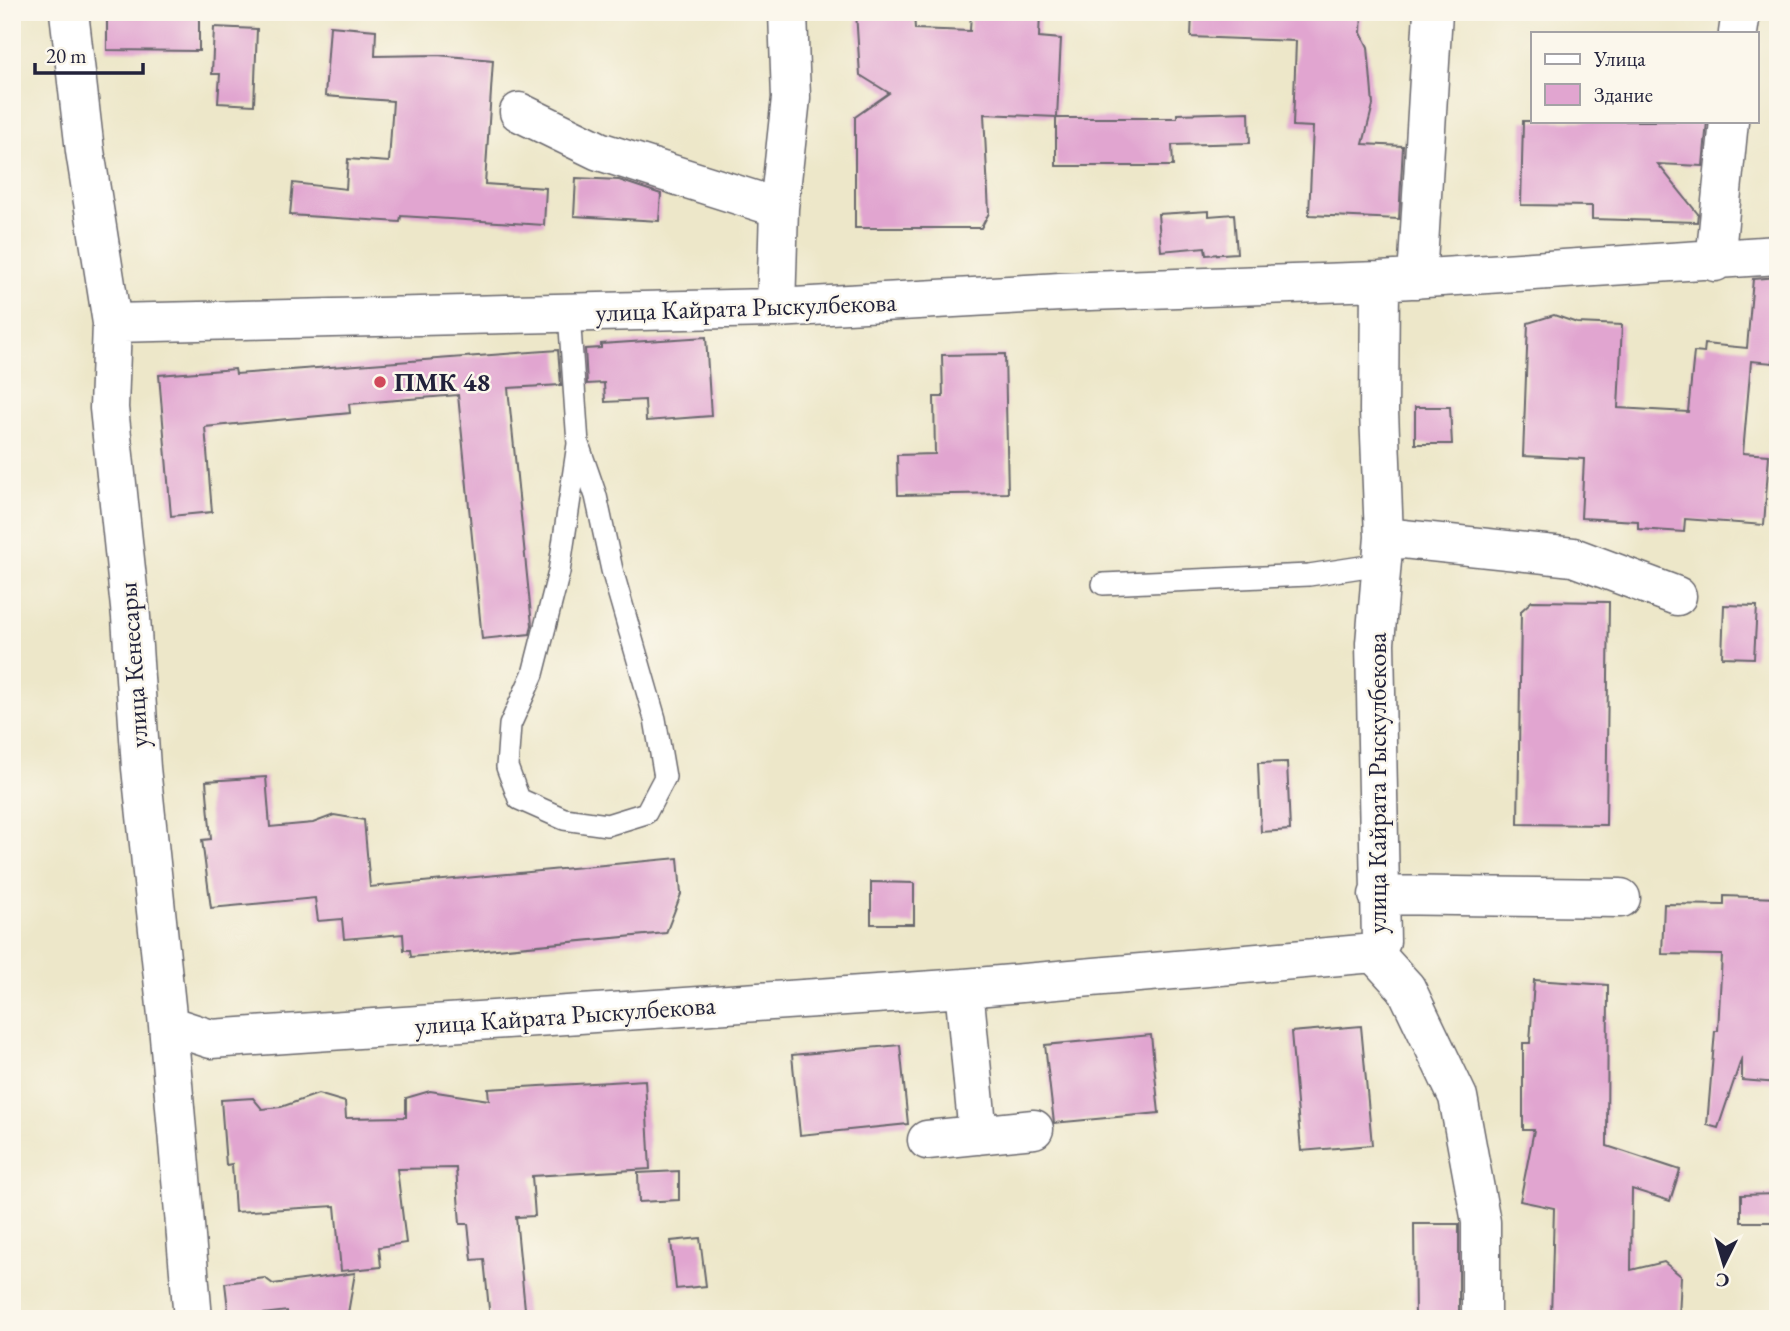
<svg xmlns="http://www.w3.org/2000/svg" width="1790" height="1331" font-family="'EB Garamond',serif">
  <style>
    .building { fill: #e1a5d0 }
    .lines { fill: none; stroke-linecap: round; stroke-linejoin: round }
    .lane-casing { stroke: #69676d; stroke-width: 24 }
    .street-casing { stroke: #69676d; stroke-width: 41 }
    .lane { stroke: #fff; stroke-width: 21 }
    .street { stroke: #fff; stroke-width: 38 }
    .poi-dot { fill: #d1495b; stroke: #fbf7ec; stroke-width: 2.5 }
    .labels { text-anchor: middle; stroke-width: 5; stroke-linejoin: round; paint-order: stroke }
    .street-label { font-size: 26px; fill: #22223b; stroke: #fbf7ec }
    .poi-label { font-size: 26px; font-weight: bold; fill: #22223b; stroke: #fbf7ec; text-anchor: start }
  </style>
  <rect width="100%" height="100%" fill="#fbf7ec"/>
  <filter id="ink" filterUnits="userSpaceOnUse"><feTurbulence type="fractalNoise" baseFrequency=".0143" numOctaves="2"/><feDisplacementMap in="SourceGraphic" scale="14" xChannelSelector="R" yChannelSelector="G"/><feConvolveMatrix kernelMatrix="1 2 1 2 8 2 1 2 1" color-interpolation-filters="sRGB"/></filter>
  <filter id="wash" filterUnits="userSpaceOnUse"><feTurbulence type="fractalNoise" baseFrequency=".00686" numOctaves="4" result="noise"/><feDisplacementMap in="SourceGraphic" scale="28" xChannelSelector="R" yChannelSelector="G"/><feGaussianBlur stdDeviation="1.57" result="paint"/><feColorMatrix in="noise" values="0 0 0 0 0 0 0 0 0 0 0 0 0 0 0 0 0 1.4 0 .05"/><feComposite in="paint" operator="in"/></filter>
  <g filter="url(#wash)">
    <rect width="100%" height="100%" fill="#ede7c9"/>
    <g id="blocks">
      <path class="building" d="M107,12H199V51L107,50Z
        M856,12H914L915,29L970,31L971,12H1040L1039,37L1061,39L1057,117L984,114L989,213L981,228H855V117L889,93L860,75Z
        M1192,12H1362L1361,33L1368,47L1373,105L1363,144L1403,146L1399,219L1309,215L1313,127L1293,126L1296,41L1191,37Z
        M330,26L376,30L375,56L437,55L493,60L485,184L546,188L544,225L401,216L400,222L290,215L293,183L346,189L348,159L389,162L393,101L325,96Z
        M214,27L257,29L254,105L218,103L220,74H212Z
        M1249,112L1250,143L1172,145L1173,166H1056V118H1177V114Z
        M1523,121H1707L1703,166L1658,164L1698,214L1697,222L1592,219V206L1521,205Z
        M576,178L619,180L661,194L659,221L574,216Z
        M1209,211V216L1234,214L1237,253L1206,255L1205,247L1161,251L1158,214Z
        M1778,277L1773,363L1751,361L1743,453L1769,455L1764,525L1685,519L1684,532L1638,529V521L1581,518L1584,459L1523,456L1528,323L1554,315L1577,323L1622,325L1618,408L1688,412L1694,352L1704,353L1705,344L1747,348L1753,279Z
        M706,337L711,416L646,421L645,400L605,402L604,383L587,384L585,349L601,348V344Z
        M558,350L561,385L508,388L532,625L530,634L482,639L458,395L349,404L350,413L205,427L212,512L171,516L159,375L235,369L236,374Z
        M1005,354L1008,493L898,495L897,455L935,454L934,397H943L942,355Z
        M1415,407H1450L1452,444H1415Z
        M1532,601L1609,602L1606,825L1518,824L1521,611Z
        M1724,605L1757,606L1754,658L1722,657Z
        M1287,762L1290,830L1261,832L1258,763Z
        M266,777L270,827L313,823L334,815L364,820L370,887L678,858L681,894L666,933L411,957L410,950H404L403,934L344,939L342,919L318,921L315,898L211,908L202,840L211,839L206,781Z
        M871,882L914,883V924H871Z
        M1724,896L1778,898V1083L1742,1080V1057L1718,1128L1707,1125L1715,1031H1718L1722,955L1662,954L1664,904L1724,905Z
        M1534,980L1608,985L1607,1146L1680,1170L1670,1201L1632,1189L1631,1270L1664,1262L1681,1276L1679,1318L1622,1315V1319H1551L1554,1208L1520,1201L1534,1130H1523V1043H1530Z
        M1361,1026L1372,1145L1301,1151L1291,1032Z
        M1151,1035L1159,1113L1054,1123L1045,1045Z
        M900,1045L908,1124L800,1135L792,1055Z
        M645,1080L650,1169L532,1176L535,1216L516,1217L526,1319H490L484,1259L472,1260L468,1224H460L456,1168L397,1169L406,1243L379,1247L381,1267L341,1271L335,1206L235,1212L232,1164L226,1165L221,1100L253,1098L262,1109L281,1107L318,1094L345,1102L346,1118L406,1117V1098L430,1091L489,1100L488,1089Z
        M679,1171V1200L639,1202L638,1173Z
        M1777,1194V1222H1741V1195Z
        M1414,1224H1459V1319H1415Z
        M700,1238L706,1286L676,1289L671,1241Z
        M355,1273L347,1319H288L287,1311L229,1318L225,1283L265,1278L273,1284Z"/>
    </g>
  </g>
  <g filter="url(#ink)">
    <use href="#blocks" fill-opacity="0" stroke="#69676d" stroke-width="2"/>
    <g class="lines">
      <g class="lane-casing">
        <path id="lane" d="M569,313L578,444L559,572L533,674L510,725L507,767L519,799L564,819L607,825L646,813L665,777L655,719L612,570L596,496L578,444
          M1103,584L1309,575L1381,564"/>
      </g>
      <g class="street-casing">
        <path id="street" d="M69,12L85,151L112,323L109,408L131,617L141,768L168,1025L193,1319
          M1738,33L1741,12
          M519,112L599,151L779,208
          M1715,262L1729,121
          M1417,279L1433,12
          M776,308L779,208L791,98L788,12
          M112,323L776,308L1060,292L1380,281L1778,255
          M1384,537L1573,557L1677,596
          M1378,895L1621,898
          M1374,953L1381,942L1375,643L1384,537L1379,411L1380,281
          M1374,953L1406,988L1458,1097L1481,1222V1319
          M964,988L978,1135
          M168,1025L211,1039L964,988L1374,953
          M927,1140L1034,1129"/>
      </g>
      <use href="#lane" class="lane"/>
      <use href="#street" class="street"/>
    </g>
  </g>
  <circle class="poi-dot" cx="380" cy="382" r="7"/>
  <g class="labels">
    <g class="street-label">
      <text transform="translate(746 307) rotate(-2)" y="9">улица Кайрата Рыскулбекова</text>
      <text transform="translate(133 665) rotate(-94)" y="9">улица Кенесары</text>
      <text transform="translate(1377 783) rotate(-90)" y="9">улица Кайрата Рыскулбекова</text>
      <text transform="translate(565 1015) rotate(-4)" y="9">улица Кайрата Рыскулбекова</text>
    </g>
    <g class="poi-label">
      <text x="394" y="391">ПМК 48</text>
    </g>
  </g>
  <rect width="1790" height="1331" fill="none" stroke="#fbf7ec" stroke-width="42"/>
  <rect x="1531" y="32" width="228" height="91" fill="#fbf7ec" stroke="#a4a2a5" stroke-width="2"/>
  <rect x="1545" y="54" width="35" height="10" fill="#ffffff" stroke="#a4a2a5" stroke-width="2"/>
  <text x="1594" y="66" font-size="21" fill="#22223b">Улица</text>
  <rect x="1545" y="84" width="35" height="21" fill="#e1a5d0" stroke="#a4a2a5" stroke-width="2"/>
  <text x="1594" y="102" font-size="21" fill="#22223b">Здание</text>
  <g transform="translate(1724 1264) rotate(185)" stroke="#fbf7ec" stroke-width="5" paint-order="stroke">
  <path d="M0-5L12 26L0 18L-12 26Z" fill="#22223b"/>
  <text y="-10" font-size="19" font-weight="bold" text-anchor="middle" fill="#22223b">С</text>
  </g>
  <path d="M35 63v10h108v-10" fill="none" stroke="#22223b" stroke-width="3.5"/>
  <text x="46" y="63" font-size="21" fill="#22223b" stroke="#fbf7ec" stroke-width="5" paint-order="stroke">20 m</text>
</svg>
